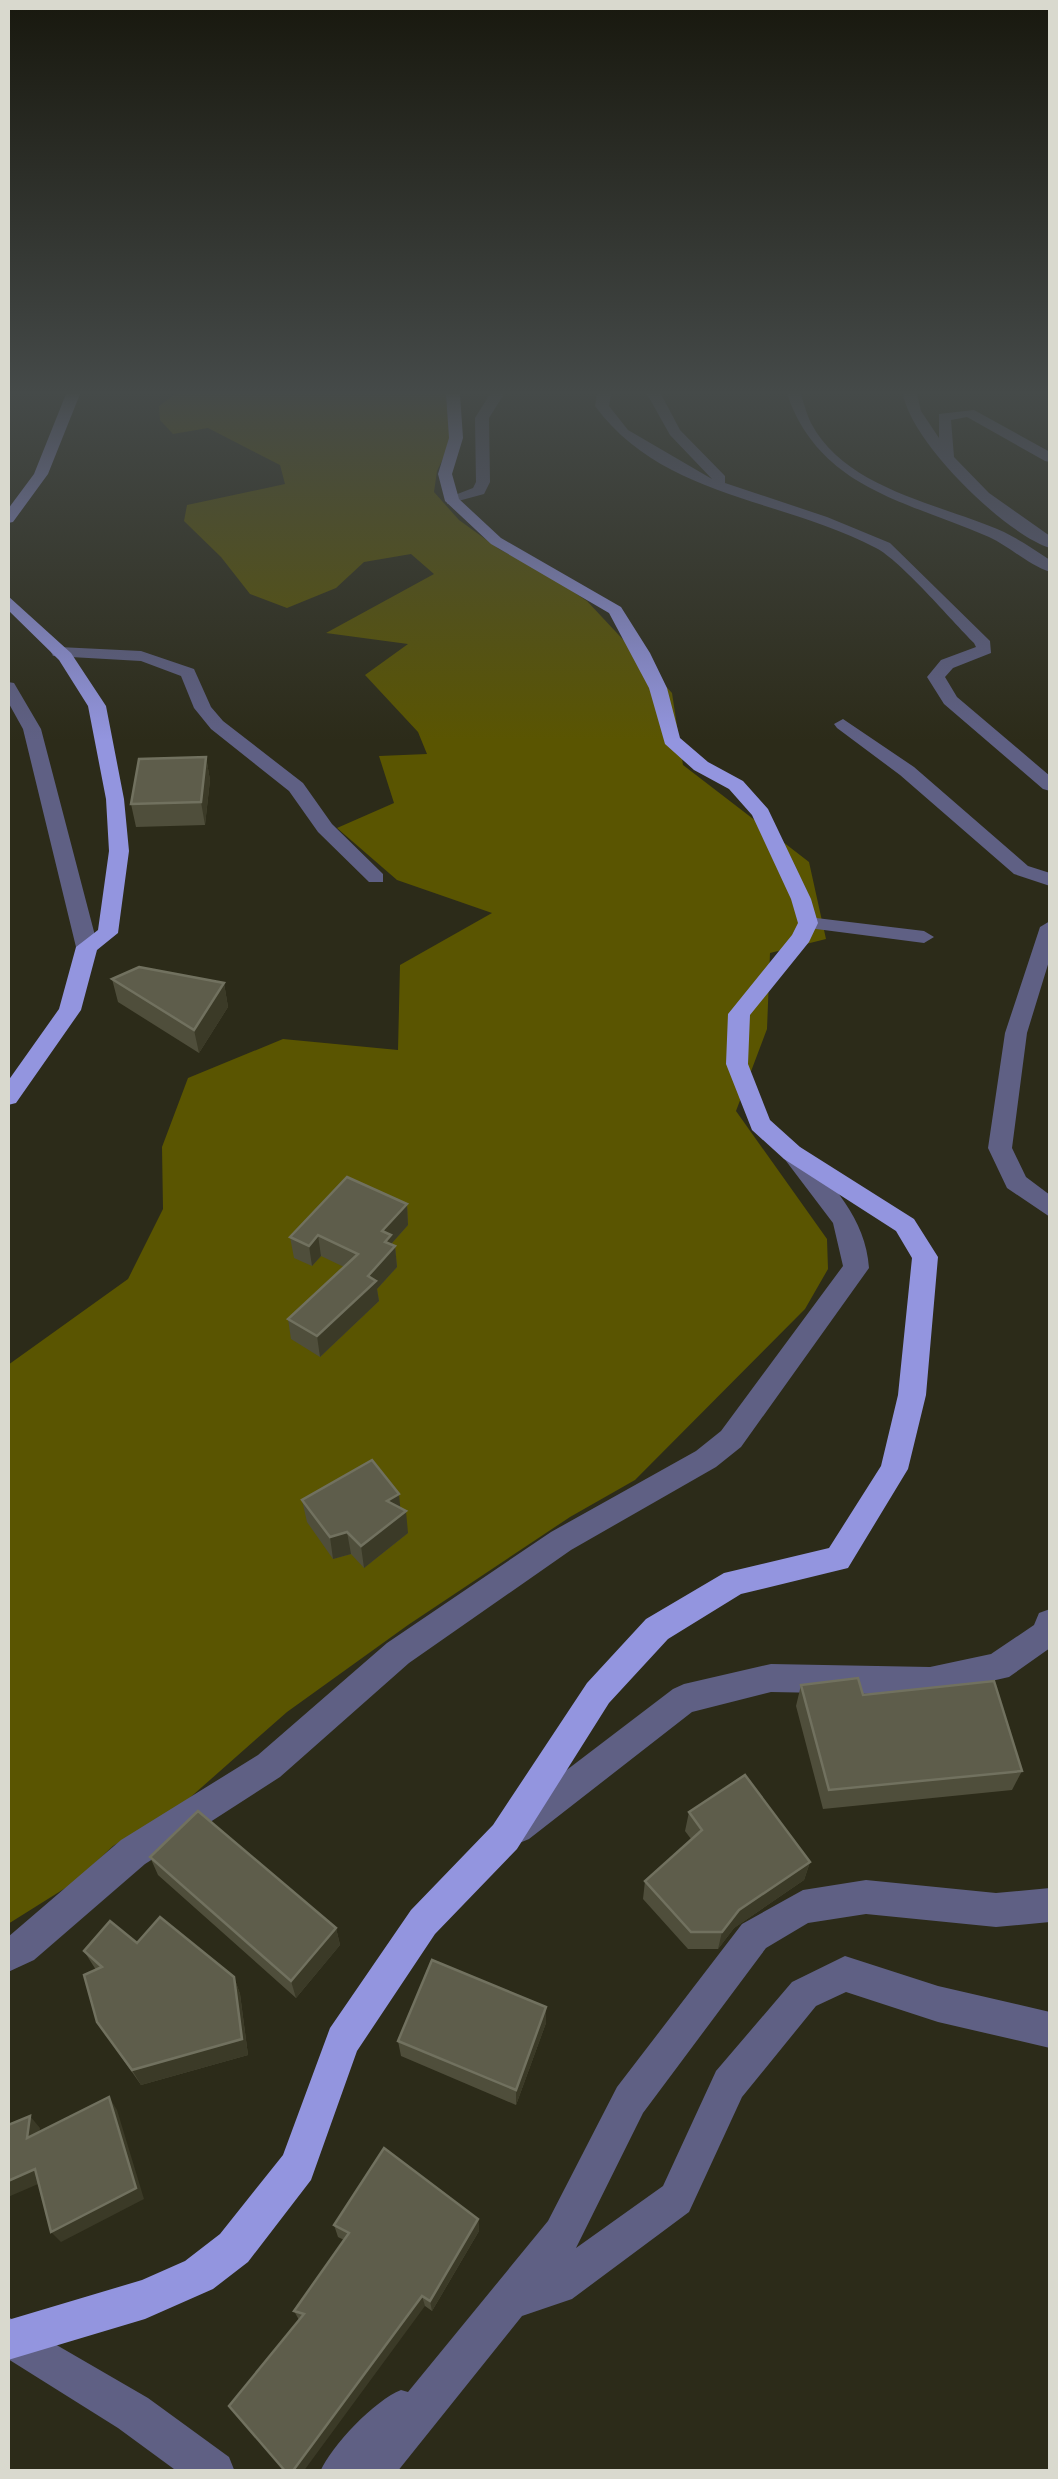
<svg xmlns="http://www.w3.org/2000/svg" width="1058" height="2479" font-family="'Roboto Condensed',sans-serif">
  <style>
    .green { fill: #5a5501 }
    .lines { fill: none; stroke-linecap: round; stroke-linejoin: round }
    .minor { fill: #5f6084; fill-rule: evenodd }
    .major { fill: #9395df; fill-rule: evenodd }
    .wall { fill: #4f4e3b }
    .shaded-wall { fill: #3b3a27 }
    .building { fill: #5e5d4b; stroke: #71715f; stroke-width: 2.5 }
  </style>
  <rect width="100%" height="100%" fill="#2c2b19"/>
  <path class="green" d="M176,394H446L450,444L437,471L434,492L459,520L499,549L548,575L587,601L630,647L672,693L683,765L809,862L826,939L770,953L767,1029L736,1111L827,1239L828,1269L805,1309L635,1480L570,1517L408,1625L287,1712L185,1802L113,1846L75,1882L8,1924V1365L128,1279L163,1209L162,1147L188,1078L283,1039L398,1050L400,965L492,913L397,880L337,828L394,803L379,756L427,754L418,732L365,675L408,644L326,633L434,574L411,554L364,562L336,588L287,608L250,594L221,557L184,521L187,505L285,484L280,465L208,428L173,434L160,420L159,406Z"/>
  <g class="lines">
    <path class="minor" d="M490,394H504L489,418L490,482L484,494L447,504V498L473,488L476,482L475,418Z
      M597,394H611L609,406L628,430L712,479L670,435L647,394H661L680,430L725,476V483L827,517L890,543L990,641L991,653L953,668L945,677L957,697L1050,776V791L1043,789L944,704L927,677L941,660L976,647L974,643C952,621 900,560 876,548C781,498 663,498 595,406Z
      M787,394H801C804,404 807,415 811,423C846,490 942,504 1004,532C1020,540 1035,550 1050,560V572C1029,565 1010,547 989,537C907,501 820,489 787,394Z
      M903,394H917L921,411L939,438V414L974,410L1050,452V462L1045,461L967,417L951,420L954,457L989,493L1050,536V548C1005,534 911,442 903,394Z
      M59,647L141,651L194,669L211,707L223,721L303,783L332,824L383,874V882H369L318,832L289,791L211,729L194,708L181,676L141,661L53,656L51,652Z
      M8,682L14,683L41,729L98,947L94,952L87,954L76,947L23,729L8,702Z
      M843,719L914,767L1028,866L1050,873V886L1014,874L900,775L837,728L834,724Z
      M808,917L924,931L934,937L924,943L801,927L798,923L801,919Z
      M1050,921V958L1027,1033L1012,1148L1026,1177L1050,1195V1217L1007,1188L988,1148L1005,1033L1040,927Z
      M792,1145L800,1147C831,1184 866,1218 869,1268L741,1447L716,1467L571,1550L409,1663L280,1777L145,1864L34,1960L8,1972V1937L121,1840L258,1755L387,1643L551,1532L696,1451L721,1431L843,1266L833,1223L780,1153Z
      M1050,1609V1648L1009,1677L930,1695L771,1692L692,1712L529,1839L517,1844L505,1839L500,1828L505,1817L673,1689L684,1684L771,1664L930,1667L991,1654L1034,1625L1039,1613Z
      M866,1880L996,1893L1050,1888V1922L996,1927L866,1914L808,1923L766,1948L643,2113L576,2248L663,2186L716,2071L792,1982L845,1956L938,1986L1050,2012V2048L938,2022L846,1992L816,2006L742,2097L689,2212L572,2299L522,2316L397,2472H320C331,2446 375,2400 401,2390L408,2392L548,2221L617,2087L742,1924L803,1890Z
      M10,2318L148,2398L229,2457L235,2472H178L118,2428L8,2359Z"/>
    <path class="major" d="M66,394H80L48,474L13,522L8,523V509L34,474Z
      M446,394H460L463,438L452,474L459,499L501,538L621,607L650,653L667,688L680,738L708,762L743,781L768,809L811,899L818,923L809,942L750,1015L748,1064L770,1120L800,1147L914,1219L938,1257L926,1395L908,1469L848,1568L741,1594L668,1639L609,1703L517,1849L435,1934L357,2051L311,2180L248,2262L213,2289L145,2319L8,2360V2320L142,2280L185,2261L220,2234L283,2155L330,2028L411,1910L493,1825L587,1683L646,1619L724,1573L829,1548L881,1466L898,1395L912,1258L896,1231L784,1159L752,1130L726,1064L728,1014L792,935L798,923L791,899L752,815L729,789L694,770L665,744L649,688L609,613L491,544L445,501L438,474L449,438Z
      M8,596L71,653L106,706L124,799L129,851L118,933L97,950L81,1010L16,1103L8,1105V1081L59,1009L76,947L98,930L109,851L106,799L88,706L59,660L8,610Z"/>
  </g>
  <path class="wall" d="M206,757L210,780L205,825L136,827L131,804Z
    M112,979L224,983L228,1007L199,1053L118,1002Z
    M407,1204L408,1225L392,1243L395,1246L397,1267L377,1289L379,1301L320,1357L291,1339L288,1319L344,1267L321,1256L312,1266L294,1258L290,1237Z
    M302,1500L408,1533L364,1568L351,1554L333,1559L307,1522Z
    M801,1685L863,1695L1022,1771L1012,1790L823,1809L796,1706Z
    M689,1812L810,1862L804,1880L734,1928L718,1949H688L643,1899L645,1881L691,1839L685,1831Z
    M150,1857L336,1928L340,1945L296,1998L158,1875Z
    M137,1943L234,1977L240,1994L248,2055L141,2085L97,2022L96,1970L84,1951Z
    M546,2007V2023L516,2105L401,2056L398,2041Z
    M478,2219L479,2231L432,2311L425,2306L299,2320L294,2311L344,2240L338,2237L334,2225Z"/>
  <path class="shaded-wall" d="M206,757L210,780L205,825L201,802Z
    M224,983L228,1007L199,1053L194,1030Z
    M407,1204L408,1225L392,1243V1249L395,1246L397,1267L377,1289L379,1301L320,1357L317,1336L368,1276L382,1231Z
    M318,1235L321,1256L312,1266L309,1246Z
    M399,1494L401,1515L406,1511L408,1533L364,1568L361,1546L387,1501Z
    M347,1532L351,1554L333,1559L330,1537Z
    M810,1862L804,1880L734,1928L718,1949L722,1932L739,1910Z
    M336,1928L340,1945L296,1998L291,1981Z
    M234,1977L240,1994L248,2055L141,2085L132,2070Z
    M546,2007V2023L516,2105V2090Z
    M109,2097L117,2110L144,2199L61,2242L51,2232Z
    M30,2116L40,2128L37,2150L27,2138Z
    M35,2169L45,2181L8,2197V2181Z
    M478,2219L479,2231L432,2311L430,2301Z
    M422,2296L425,2306L303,2472H292Z"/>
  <path class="building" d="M206,757L201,802L131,804L139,759Z
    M139,967L224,983L194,1030L112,979Z
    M347,1177L407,1204L382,1231L391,1235L385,1242L395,1246L368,1276L376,1281L317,1336L288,1319L358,1254L318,1235L309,1246L290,1237Z
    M372,1460L399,1494L387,1501L406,1511L361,1546L347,1532L330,1537L302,1500Z
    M858,1678L863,1695L994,1681L1022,1771L829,1790L801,1685Z
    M745,1775L810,1862L739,1910L722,1932H691L645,1881L702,1830L689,1812Z
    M198,1811L336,1928L291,1981L150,1857Z
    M160,1917L234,1977L242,2039L132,2070L97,2022L84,1975L102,1967L84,1951L110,1921L137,1943Z
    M432,1960L546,2007L516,2090L398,2041Z
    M109,2097L136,2188L51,2232L35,2169L8,2181V2125L30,2116L27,2138Z
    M384,2148L478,2219L430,2301L422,2296L292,2472H286L229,2406L304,2314L294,2311L349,2233L334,2225Z"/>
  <linearGradient id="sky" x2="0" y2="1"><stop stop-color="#18180e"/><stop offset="0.53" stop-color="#454a49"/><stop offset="1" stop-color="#454a49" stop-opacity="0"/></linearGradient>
  <rect width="1058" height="741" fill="url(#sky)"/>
  <rect width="1058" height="2479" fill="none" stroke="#d9d9ce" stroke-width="20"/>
</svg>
